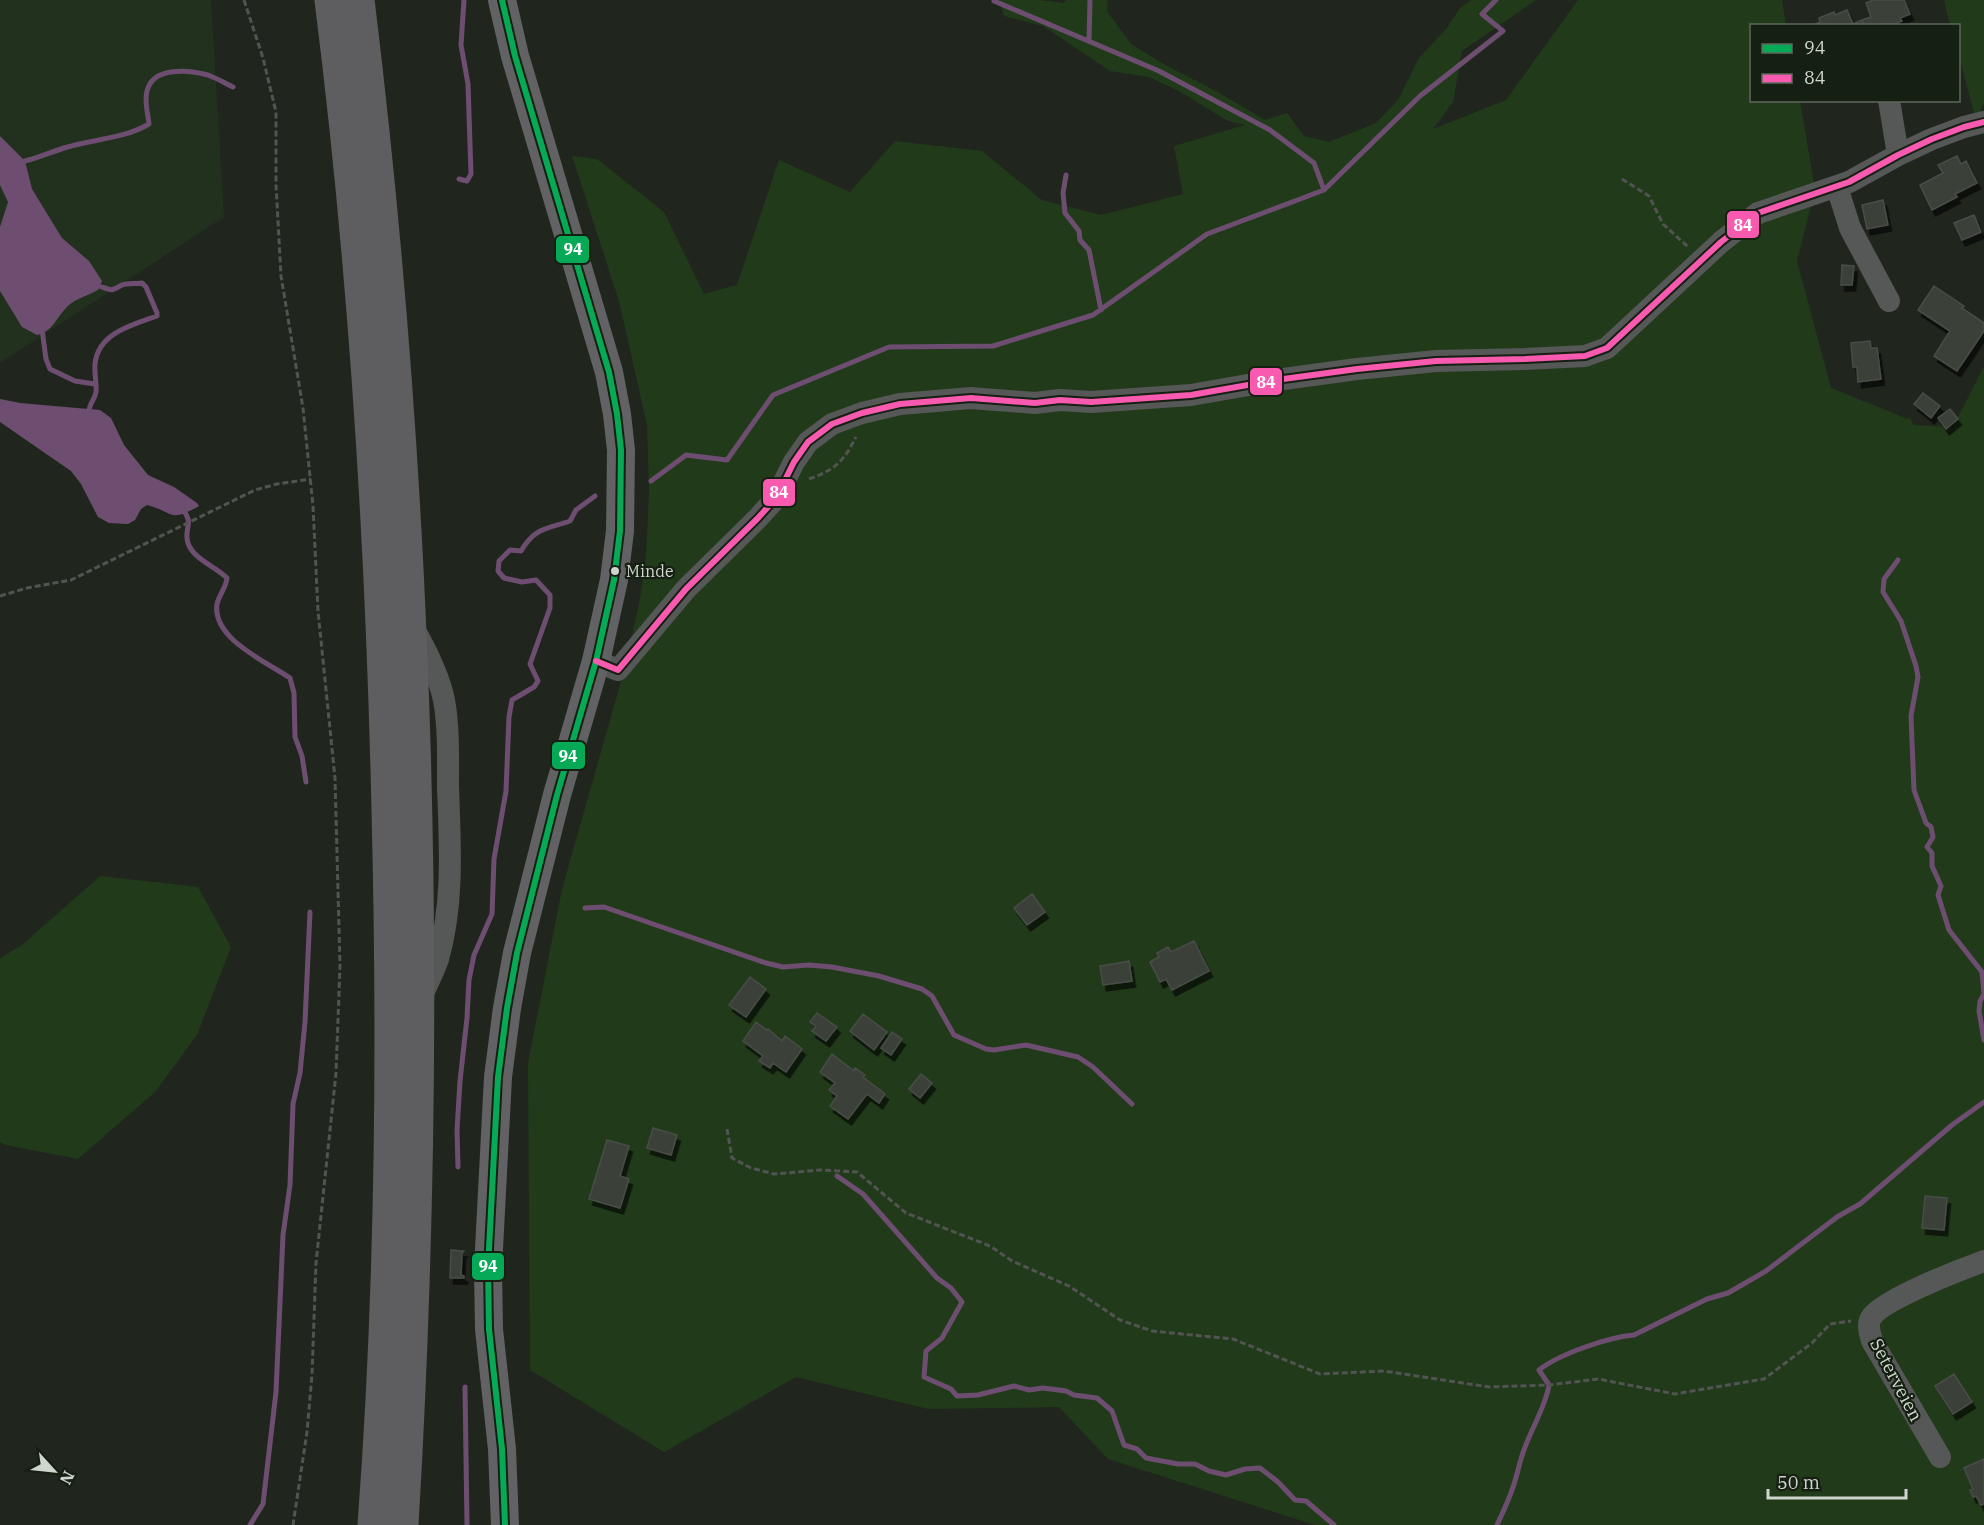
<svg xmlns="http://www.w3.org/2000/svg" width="1984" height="1525" font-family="'IBM Plex Serif',serif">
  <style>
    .built { fill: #22301e }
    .green { fill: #213a1a }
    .water { fill: #6d4e70 }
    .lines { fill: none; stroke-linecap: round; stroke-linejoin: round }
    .stream { stroke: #6d4e70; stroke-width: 5 }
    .building { fill: #3b3f39; stroke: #484d47; stroke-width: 1.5; filter: url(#shadow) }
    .path { stroke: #525452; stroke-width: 3; stroke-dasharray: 6 3; stroke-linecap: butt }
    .minor { stroke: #565757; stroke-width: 22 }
    .major { stroke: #626163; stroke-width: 28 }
    .highway { stroke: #5e5d5f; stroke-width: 33 }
    .bus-1-casing { stroke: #151f12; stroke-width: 10 }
    .bus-2-casing { stroke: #151f12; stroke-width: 10 }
    .bus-1 { stroke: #06aa56; stroke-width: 6 }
    .bus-2 { stroke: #f75aaf; stroke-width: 6 }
    .bus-dot { fill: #cfd6cd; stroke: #151f12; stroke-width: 2 }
    .labels { text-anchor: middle; stroke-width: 4.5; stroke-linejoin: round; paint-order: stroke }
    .bus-label { font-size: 16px; fill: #cfd6cd; stroke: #151f12; text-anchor: start }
    .street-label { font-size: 18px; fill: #cfd6cd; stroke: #151f12 }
    .line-badge { stroke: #151f12; stroke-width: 2 }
    .badge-label { font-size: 16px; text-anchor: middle; font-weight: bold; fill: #fff }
  </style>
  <defs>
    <filter id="shadow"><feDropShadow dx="3.5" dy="6" stdDeviation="0" flood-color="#0009"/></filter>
  </defs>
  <rect width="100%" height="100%" fill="#20261e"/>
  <path class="built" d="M0,0H211L224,217L0,363Z"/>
  <path class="green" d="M999,0H1039L1064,3L1066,0H1108L1107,11L1131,44L1167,66L1216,91L1265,120L1287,113L1304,136L1329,142L1376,123L1398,100L1419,58L1447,28L1460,8L1471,0H1536L1462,51L1453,102L1433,129L1506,100L1578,0H1782L1786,25L1752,26V100L1800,101L1815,189L1797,261L1831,388L1908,419L1909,417L1914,425L1953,427L1984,366V1525H1315L1108,1459L1059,1407L928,1409L796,1377L664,1452L530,1370L528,1063L562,889L624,671L640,599L646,557L649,491L647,425L619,301L572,156L597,159L664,212L704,294L737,285L779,160L850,192L895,141L982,151L1042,200L1101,215L1183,194L1174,146L1245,125L1228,121L1179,91L1149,77L1110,71L1043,26L1004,16Z
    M1944,0H1984V103L1976,120L1959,56L1958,26L1950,25Z
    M100,876L198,887L231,947L197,1035L155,1092L78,1159L6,1145L0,1142V958L22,945Z"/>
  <path class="water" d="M0,136L25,161L32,189L62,238L89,261L102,281L98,290C89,295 75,299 68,306C57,316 53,332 37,335L22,327L0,291V227L8,202L0,185Z
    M0,399L20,403L100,410L111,418L124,445L148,475L174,487L197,503L199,506C168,524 173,511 147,505L141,509L135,520L128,524L109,523L98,517L81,484L71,471L0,422Z"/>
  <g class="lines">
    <path class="stream" d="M994,1L1159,71L1270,130L1314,163L1324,190
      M1089,41L1090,0
      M19,166L25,161C38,158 51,152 64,148C92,139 124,139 149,124C148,114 144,101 147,91C153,66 189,70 208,75C216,78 225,83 233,87
      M1066,175L1063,193L1065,213L1079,231L1080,240L1089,250L1101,310
      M459,179L467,181L471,174L468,84L461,45L464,0
      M42,329L46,359L50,369L75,381L95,384
      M89,414C88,404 95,400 96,392C97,384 94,373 95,364C98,333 132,325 157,316V313L146,287L142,283C137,284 127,283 122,285C110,291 114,291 99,286
      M651,481L686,455L727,460L773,395L889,347L993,346L1093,315L1207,234L1324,190L1420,96L1503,31L1482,14L1496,0
      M183,510C193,523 186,525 187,538C188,557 215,566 227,578C226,588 219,595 217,604C212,639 267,662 290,678L294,693L295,737L302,756L306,782
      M1898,560L1884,579L1883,592L1901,621L1916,666L1918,677L1911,716L1914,790L1926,823L1931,827L1933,837L1927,847L1932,853V866L1941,886L1938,895L1949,930L1982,972L1984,994L1980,1001L1979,1011L1984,1040
      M585,908L604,907L766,963L783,967L809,965L832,967L879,976L922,989L932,996L954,1035L986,1049L994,1050L1026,1045L1078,1057L1093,1067L1132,1104
      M458,1167L457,1130L460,1081L467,1018L469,980L474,955L492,914L494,859L506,791L509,717L512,700L534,687L538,681L530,664L550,608V595L536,580L522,582L504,578L498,571L499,561L510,550L521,551C535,527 547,529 570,521L576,510L595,496
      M837,1176L863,1194L937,1278L951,1288L962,1302L942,1338L926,1351L924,1377L951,1389L957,1396L978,1395L1014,1386L1029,1390L1043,1388L1066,1391L1074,1395L1097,1398L1112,1411L1124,1445L1137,1449L1146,1458L1178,1464H1195L1209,1471L1226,1475L1245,1469L1260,1468L1278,1482L1295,1500L1306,1501L1334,1525
      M465,1387L467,1525
      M250,1525L263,1504L276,1392L283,1235L290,1185L293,1104L300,1073L305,1022L310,912
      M1497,1525C1502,1514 1508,1502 1512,1490C1517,1477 1519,1463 1524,1450C1531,1429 1546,1406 1549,1385L1539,1370C1559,1354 1609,1337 1634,1335L1707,1299L1728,1293L1766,1271L1837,1217L1860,1204L1952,1125L1984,1102"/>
  </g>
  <path class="building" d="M1873,0H1904L1910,14L1900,18L1902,21L1891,26L1886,24L1864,26L1862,20L1871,17L1866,3Z
    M1847,10L1853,24L1862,20L1864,26H1811L1820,22L1819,18L1834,12L1835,15Z
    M1957,156L1961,164L1966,161L1977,183L1955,194L1957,197L1932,210L1920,185L1943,173L1938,165Z
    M1883,200L1888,225L1867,229L1862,205Z
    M1974,215L1981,232L1962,240L1954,223Z
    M1842,265L1854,266L1852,285H1841Z
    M1934,286L1964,306L1962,308L1984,323V331L1957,371L1934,356L1950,331L1918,310Z
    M1870,341L1871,348H1877L1881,379L1858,382L1857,367H1853L1851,343Z
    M1923,393L1940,406L1931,418L1914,404Z
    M1950,409L1958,419L1946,429L1938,418Z
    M1032,894L1045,912L1027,925L1014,908Z
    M1194,941L1209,971L1172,990L1166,979L1160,982L1150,962L1159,957L1157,953L1168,947L1171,952Z
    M1129,961L1132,981L1103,985L1100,966Z
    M750,977L766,989L746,1017L729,1005Z
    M817,1013L837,1027L826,1041L812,1031L816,1026L810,1022Z
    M863,1014L887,1032L874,1050L850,1031Z
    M756,1022L767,1030L768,1029L782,1041L785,1036L802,1049L786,1072L773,1063L770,1068L759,1061L763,1056L743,1041Z
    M892,1032L902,1039L891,1055L881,1048Z
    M832,1054L854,1071L855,1068L865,1075L863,1077L885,1094L879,1103L867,1094L848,1119L830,1106L837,1096L829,1090L835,1083L820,1072Z
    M921,1074L932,1083L920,1098L909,1089Z
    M653,1128L677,1135L671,1155L647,1148Z
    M607,1140L629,1146L620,1176L629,1179L620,1208L589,1199Z
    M1925,1196L1947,1198L1944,1230L1922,1228Z
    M451,1250L464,1251L462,1253L461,1275L464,1276V1278H450Z
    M1954,1374L1972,1402L1953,1414L1935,1386Z
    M1984,1459V1504L1981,1505L1976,1496L1973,1497L1970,1490L1973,1489L1964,1468Z"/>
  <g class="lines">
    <path class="path" d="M244,0L263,58L276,112V185L281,276L303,408L313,506L318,611L335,778L340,966L336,1073L316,1263L312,1375L307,1432L293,1525
      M1622,179L1649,196L1663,224L1688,247
      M809,479C835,470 844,461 856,437
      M0,596L27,588L71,580L255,490L277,484L311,479
      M727,1129L732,1158L751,1168L774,1174L820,1170L857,1172L906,1213L990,1246L1012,1261L1069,1286L1120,1320L1152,1331L1233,1339L1320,1374L1384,1371L1489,1387L1549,1385L1598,1379L1675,1394L1764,1379L1812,1343L1830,1324L1851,1321"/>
    <path class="minor" d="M1889,100L1898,155
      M1837,187L1850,228L1889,301
      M414,629C426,650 439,676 444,700C449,728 448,758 448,787C450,844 454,903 438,959C434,971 427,984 422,996
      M596,661L618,670L686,589L758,518L776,498L794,462L808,442L832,424L862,413L900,404L971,398L1035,403L1060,400L1091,402L1191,395L1276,380L1357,369L1436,361L1525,359L1585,356L1607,348L1721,242L1758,213L1849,182L1898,155L1932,139L1964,127L1984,122
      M1940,1457L1872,1341C1870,1334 1867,1324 1871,1318C1881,1300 1962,1269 1984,1261"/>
    <path class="major" d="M502,0L515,56L609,372L617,414L621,450L620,531L614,580L596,661L557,795L517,953L507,1008L498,1077L488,1268L489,1329L502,1449L505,1525"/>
    <path class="highway" d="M331,0C365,269 382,540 388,811C394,1049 392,1288 374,1525
      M358,0C420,506 432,1017 402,1525"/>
    <g class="bus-1-casing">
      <path id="bus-1" d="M502,0L515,56L609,372L617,414L621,450L620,531L614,580L596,661L557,795L517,953L507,1008L498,1077L488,1268L489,1329L502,1449L505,1525"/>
    </g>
    <g class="bus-2-casing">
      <path id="bus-2" d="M596,661L618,670L686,589L758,518L776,498L794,462L808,442L832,424L862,413L900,404L971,398L1035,403L1060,400L1091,402L1191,395L1276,380L1357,369L1436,361L1525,359L1585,356L1607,348L1721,242L1758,213L1849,182L1898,155L1932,139L1964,127L1984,122"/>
    </g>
    <use href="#bus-1" class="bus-1"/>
    <use href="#bus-2" class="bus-2"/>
  </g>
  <circle class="bus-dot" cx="615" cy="571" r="5"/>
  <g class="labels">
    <g class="bus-label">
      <text x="626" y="577">Minde</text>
    </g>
    <g class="street-label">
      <text transform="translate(1896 1380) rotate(62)" y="6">Seterveien</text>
    </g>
  </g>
  <g class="line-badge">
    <rect x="1726" y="210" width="34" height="29" rx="6" fill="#f75aaf"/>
    <rect x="555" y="235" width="35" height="29" rx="6" fill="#06aa56"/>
    <rect x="1249" y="367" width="34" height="29" rx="6" fill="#f75aaf"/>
    <rect x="762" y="478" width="34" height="29" rx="6" fill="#f75aaf"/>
    <rect x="551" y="741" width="35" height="29" rx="6" fill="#06aa56"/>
    <rect x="471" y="1252" width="34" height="29" rx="6" fill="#06aa56"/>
  </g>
  <g class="badge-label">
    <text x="1743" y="231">84</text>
    <text x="573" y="255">94</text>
    <text x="1266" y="388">84</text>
    <text x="779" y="498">84</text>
    <text x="568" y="762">94</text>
    <text x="488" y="1272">94</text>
  </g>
  <rect x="1750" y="24" width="210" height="78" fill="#151f12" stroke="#5f685d" stroke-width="1.5"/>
  <rect x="1762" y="44" width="30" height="9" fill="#06aa56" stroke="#5f685d" stroke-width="1.5"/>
  <text x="1804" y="54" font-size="18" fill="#cfd6cd">94</text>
  <rect x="1762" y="74" width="30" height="9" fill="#f75aaf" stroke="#5f685d" stroke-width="1.5"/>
  <text x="1804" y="84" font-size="18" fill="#cfd6cd">84</text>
  <g transform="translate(54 1471) rotate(117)" stroke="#151f12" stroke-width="4.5" paint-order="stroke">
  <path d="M0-4.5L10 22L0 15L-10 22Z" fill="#cfd6cd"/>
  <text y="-9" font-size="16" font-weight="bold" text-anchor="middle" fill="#cfd6cd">N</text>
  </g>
  <path d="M1768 1489v9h138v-9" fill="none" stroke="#cfd6cd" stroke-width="3"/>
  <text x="1777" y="1489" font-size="18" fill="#cfd6cd" stroke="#151f12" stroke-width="4.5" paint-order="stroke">50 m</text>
</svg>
